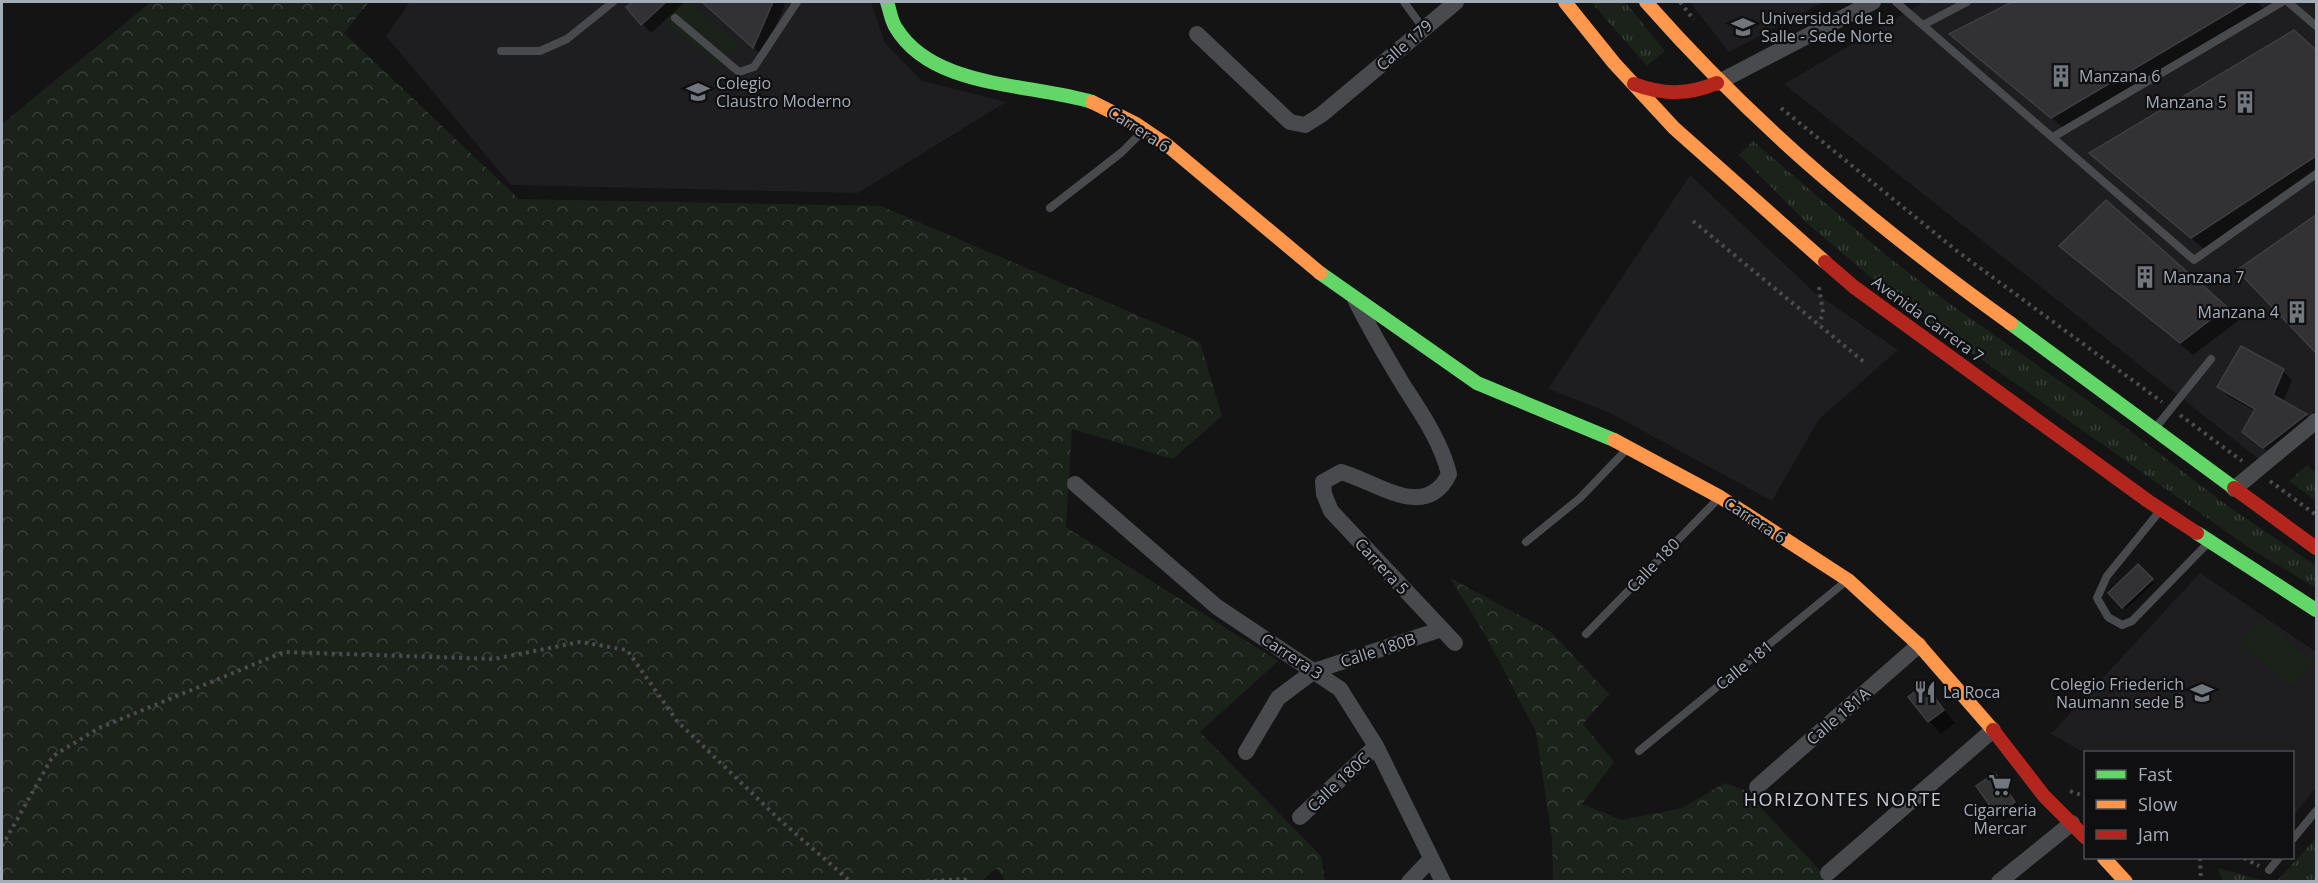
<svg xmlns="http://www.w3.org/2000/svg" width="2318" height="883" font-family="'Open Sans',sans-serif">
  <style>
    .built { fill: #1e1e21 }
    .grass { fill: url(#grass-tufts) }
    .forest { fill: url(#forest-crowns) }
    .pitch { fill: #1a221a }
    .shadow { fill: #0007 }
    .building { fill: #323234; stroke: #3d3e41; stroke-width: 1.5 }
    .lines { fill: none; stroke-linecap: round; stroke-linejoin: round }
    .path { stroke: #4a4c4f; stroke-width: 4; stroke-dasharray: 3 4.5; stroke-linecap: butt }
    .lane { stroke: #484a4e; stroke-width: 8 }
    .street { stroke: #484a4e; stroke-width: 16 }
    .fast { stroke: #63d668; stroke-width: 14 }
    .slow { stroke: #ff974d; stroke-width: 14 }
    .jam { stroke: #b3261e; stroke-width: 14 }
    .labels { text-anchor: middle; stroke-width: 4.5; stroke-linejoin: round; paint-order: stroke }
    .poi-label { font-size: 16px; fill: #a4acb7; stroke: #0f0f11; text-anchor: start }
    .street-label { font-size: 16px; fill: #a4acb7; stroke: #0f0f11 }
    .neighbourhood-label { font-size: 18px; letter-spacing: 1.5px; fill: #c5cad3; stroke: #0f0f11 }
  </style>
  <defs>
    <pattern id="grass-tufts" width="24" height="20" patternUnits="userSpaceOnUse" patternTransform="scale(1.5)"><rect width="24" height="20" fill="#1a221a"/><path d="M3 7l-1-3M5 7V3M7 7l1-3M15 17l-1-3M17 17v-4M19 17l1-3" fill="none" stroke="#383f39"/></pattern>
    <pattern id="forest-crowns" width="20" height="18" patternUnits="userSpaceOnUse" patternTransform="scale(1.5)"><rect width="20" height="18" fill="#1a221a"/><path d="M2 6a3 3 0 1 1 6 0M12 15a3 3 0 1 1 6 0" fill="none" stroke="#383f39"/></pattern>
  </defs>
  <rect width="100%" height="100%" fill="#141415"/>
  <path class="built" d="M410,2H871L885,43L922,81L1006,102L858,193L511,185L386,36Z
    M1690,2H1824L1729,52Z
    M1924,2H2316V411L2260,460L1784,84Z
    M1690,175L1814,292L1898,350L1819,419L1772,501L1610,413L1548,389Z
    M2200,573L2316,652V787L2293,817L2292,752L2085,753L2051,734Z"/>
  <path class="grass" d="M1591,2H1625L1665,51L1647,66Z
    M1753,141L1886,255L1943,299L2117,421L2225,504L2316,566V588L2254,551L1901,303L1808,224L1739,155Z
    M2307,465L2316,473V501L2289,481Z
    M2316,838V881H2277Z
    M2218,868L2264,881H2223Z"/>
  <path class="forest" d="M151,2H369L344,33L519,199L881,206L1200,342L1222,416L1173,459L1072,429L1066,527L1278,661L1200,732L1321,856L1325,881L1007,882L996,868L981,882L2,881V124Z
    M1450,578L1551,632L1609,694L1583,724L1614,762L1582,804L1622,820L1682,808L1725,783L1744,790L1830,881H1553L1552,839L1536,732L1487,638Z"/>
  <path class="pitch" d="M677,2H689L739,43L719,67L662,20Z
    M2260,618L2314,662L2293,687L2239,644Z"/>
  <path class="shadow" d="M634,2H685L651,33L628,7Z
    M703,2H786L763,56Z
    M2015,2H2257L2266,10L2065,129L1952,35Z
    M2294,32L2316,52V176L2204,249L2091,154Z
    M2106,202L2226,309L2238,321L2193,355L2074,258L2062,246Z
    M2316,217V351L2239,270Z
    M2283,371L2292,380L2283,402L2306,415L2315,424L2273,456L2244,432L2255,411L2228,396L2219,387Z
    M2138,566L2154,583L2126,609L2110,593Z
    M1925,686L1955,723L1941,734L1929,721Z
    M1995,775L2020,808L2003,820L1978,786Z"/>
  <path class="building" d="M632,2H666L641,25L626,7Z
    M702,2H773L753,48Z
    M2012,2H2247L2051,118L1949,34Z
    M2294,30L2316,50V156L2191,238L2089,153Z
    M2106,200L2227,307L2180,343L2059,246Z
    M2316,215V353L2237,270Z
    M2241,346L2284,369L2273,395L2307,414L2263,448L2242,432L2255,409L2217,387Z
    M2138,564L2153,579L2122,608L2108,593Z
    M1925,684L1944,710L1928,722L1908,697Z
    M1995,773L2015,802L1996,814L1976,786Z"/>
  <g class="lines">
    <path class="path" d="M1680,2L1694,20
      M1781,108L1957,251L2162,402
      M1693,221L1864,362
      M1819,287L1823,313L1819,324
      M2180,415L2242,461
      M2270,481L2316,515
      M2070,791L2086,797
      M2,846L53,756L99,728L284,652L494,659L580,642L627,650L677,721L781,821L851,882
      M2200,858L2201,882
      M2244,858L2259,866
      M919,882L964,879L968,882"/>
    <path class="lane" d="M1404,2L1423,28
      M1896,2L2194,260L2316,174
      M2288,2L2316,26
      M675,18L739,72L754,67L797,2
      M1923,25L1967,2
      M501,51H540L567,39L613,2
      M2053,137L2282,2
      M1050,208L1122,152L1144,130
      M2157,426L2211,359
      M2159,512L2107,576L2097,598L2108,617L2122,625L2132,621L2207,544
      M1526,542L1580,498L1628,448
      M1586,634L1718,499
      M1639,751L1845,582
      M2292,840L2316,811
      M2269,870L2279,858"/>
    <path class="street" d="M1197,34L1290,122L1305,125L1321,115L1456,2
      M1717,83L1873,2
      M1355,299C1370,330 1387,358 1405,388C1422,414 1442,444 1449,474C1426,522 1377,482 1341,472L1323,482L1324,494L1331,511L1455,643
      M1075,484L1217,607L1340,689L1376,746L1443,882
      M2234,489L2316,421
      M1246,752L1278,698L1314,671L1442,629
      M1757,787L1919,645
      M1300,817L1376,746
      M1828,873L1993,730
      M1409,882L1430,860
      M1999,882L2072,823"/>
    <path class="fast" d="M887,2C890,10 891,21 896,28C933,89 1030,83 1092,102
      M1320,273L1477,383L1614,440
      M2010,323L2234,488
      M2197,533L2316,610"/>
    <path class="slow" d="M1565,2L1614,63L1674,128L1825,262
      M1646,2C1756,127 1875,226 2010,323
      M1092,102L1136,124L1167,145L1320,273
      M1614,440L1720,497L1848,580L1919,645L1993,730
      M2104,858L2126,882"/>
    <path class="jam" d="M1634,84C1663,95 1688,95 1717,83
      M1825,262L1854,287L2148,501L2197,533
      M2234,488L2316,548
      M1993,730L2044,796L2086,838"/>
  </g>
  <defs>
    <g id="university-bare" transform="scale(1.8)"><path d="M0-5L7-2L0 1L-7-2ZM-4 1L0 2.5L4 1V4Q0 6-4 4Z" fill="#72777e" stroke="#0f0f11" stroke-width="2.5" paint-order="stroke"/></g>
    <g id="building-bare" transform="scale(1.8)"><path d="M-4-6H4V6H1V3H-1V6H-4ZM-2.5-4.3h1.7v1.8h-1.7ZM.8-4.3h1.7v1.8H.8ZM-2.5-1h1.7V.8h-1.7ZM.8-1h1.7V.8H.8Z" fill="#72777e" stroke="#0f0f11" stroke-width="2.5" paint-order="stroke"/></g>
    <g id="school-bare" transform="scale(1.8)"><path d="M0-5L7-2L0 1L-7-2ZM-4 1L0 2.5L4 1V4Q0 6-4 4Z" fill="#72777e" stroke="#0f0f11" stroke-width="2.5" paint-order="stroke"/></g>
    <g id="restaurant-bare" transform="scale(1.8)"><path d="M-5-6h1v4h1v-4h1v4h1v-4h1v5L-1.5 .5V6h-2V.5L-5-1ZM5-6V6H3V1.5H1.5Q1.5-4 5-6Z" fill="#72777e" stroke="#0f0f11" stroke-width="2.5" paint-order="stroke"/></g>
    <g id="supermarket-bare" transform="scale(1.8)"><path d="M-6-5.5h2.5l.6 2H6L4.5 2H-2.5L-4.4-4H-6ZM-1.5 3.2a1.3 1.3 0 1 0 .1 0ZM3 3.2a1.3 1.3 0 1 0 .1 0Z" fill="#72777e" stroke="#0f0f11" stroke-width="2.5" paint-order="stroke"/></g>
  </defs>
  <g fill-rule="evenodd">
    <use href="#university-bare" x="1743" y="27"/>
    <use href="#building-bare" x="2061" y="76"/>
    <use href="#school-bare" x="698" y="92"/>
    <use href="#building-bare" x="2245" y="102"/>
    <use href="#building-bare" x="2145" y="277"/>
    <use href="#building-bare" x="2297" y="312"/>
    <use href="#restaurant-bare" x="1925" y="692"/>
    <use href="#school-bare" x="2202" y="693"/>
    <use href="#supermarket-bare" x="2000" y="785"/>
  </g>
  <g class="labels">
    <g class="poi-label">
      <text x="1761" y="24">Universidad de La<tspan x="1761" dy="18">Salle - Sede Norte</tspan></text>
      <text x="2079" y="82">Manzana 6</text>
      <text x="716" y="89">Colegio<tspan x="716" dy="18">Claustro Moderno</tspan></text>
      <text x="2227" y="108" text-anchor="end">Manzana 5</text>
      <text x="2163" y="283">Manzana 7</text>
      <text x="2279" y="318" text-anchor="end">Manzana 4</text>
      <text x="2184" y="690" text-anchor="end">Colegio Friederich<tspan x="2184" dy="18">Naumann sede B</tspan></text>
      <text x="1943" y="698">La Roca</text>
      <text x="2000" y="816" text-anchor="middle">Cigarreria<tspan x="2000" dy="18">Mercar</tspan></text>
    </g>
    <g class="street-label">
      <text transform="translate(1404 45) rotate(-41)" y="6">Calle 179</text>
      <text transform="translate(1139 129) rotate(33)" y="6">Carrera 6</text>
      <text transform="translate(1928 319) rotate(36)" y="6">Avenida Carrera 7</text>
      <text transform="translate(1755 520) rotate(33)" y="6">Carrera 6</text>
      <text transform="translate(1653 565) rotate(-46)" y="6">Calle 180</text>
      <text transform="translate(1382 566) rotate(47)" y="6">Carrera 5</text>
      <text transform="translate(1378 650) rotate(-18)" y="6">Calle 180B</text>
      <text transform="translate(1292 656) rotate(33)" y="6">Carrera 3</text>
      <text transform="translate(1744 665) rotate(-39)" y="6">Calle 181</text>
      <text transform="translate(1838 716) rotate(-41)" y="6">Calle 181A</text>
      <text transform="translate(1338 782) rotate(-43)" y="6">Calle 180C</text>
    </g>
    <g class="neighbourhood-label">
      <text x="1843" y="806">HORIZONTES NORTE</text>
    </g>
  </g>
  <rect width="2318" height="883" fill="none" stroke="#a4acb7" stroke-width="6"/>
  <rect x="2084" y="751" width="210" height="108" fill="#0f0f11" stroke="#4b4e53" stroke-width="1.5"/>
  <rect x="2096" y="770" width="30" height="9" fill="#63d668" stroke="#4b4e53" stroke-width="1.5"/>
  <text x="2138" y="781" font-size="18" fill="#a4acb7">Fast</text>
  <rect x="2096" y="800" width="30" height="9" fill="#ff974d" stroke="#4b4e53" stroke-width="1.5"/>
  <text x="2138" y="811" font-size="18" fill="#a4acb7">Slow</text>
  <rect x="2096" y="830" width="30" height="9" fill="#b3261e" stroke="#4b4e53" stroke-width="1.5"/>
  <text x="2138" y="841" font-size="18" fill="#a4acb7">Jam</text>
</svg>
